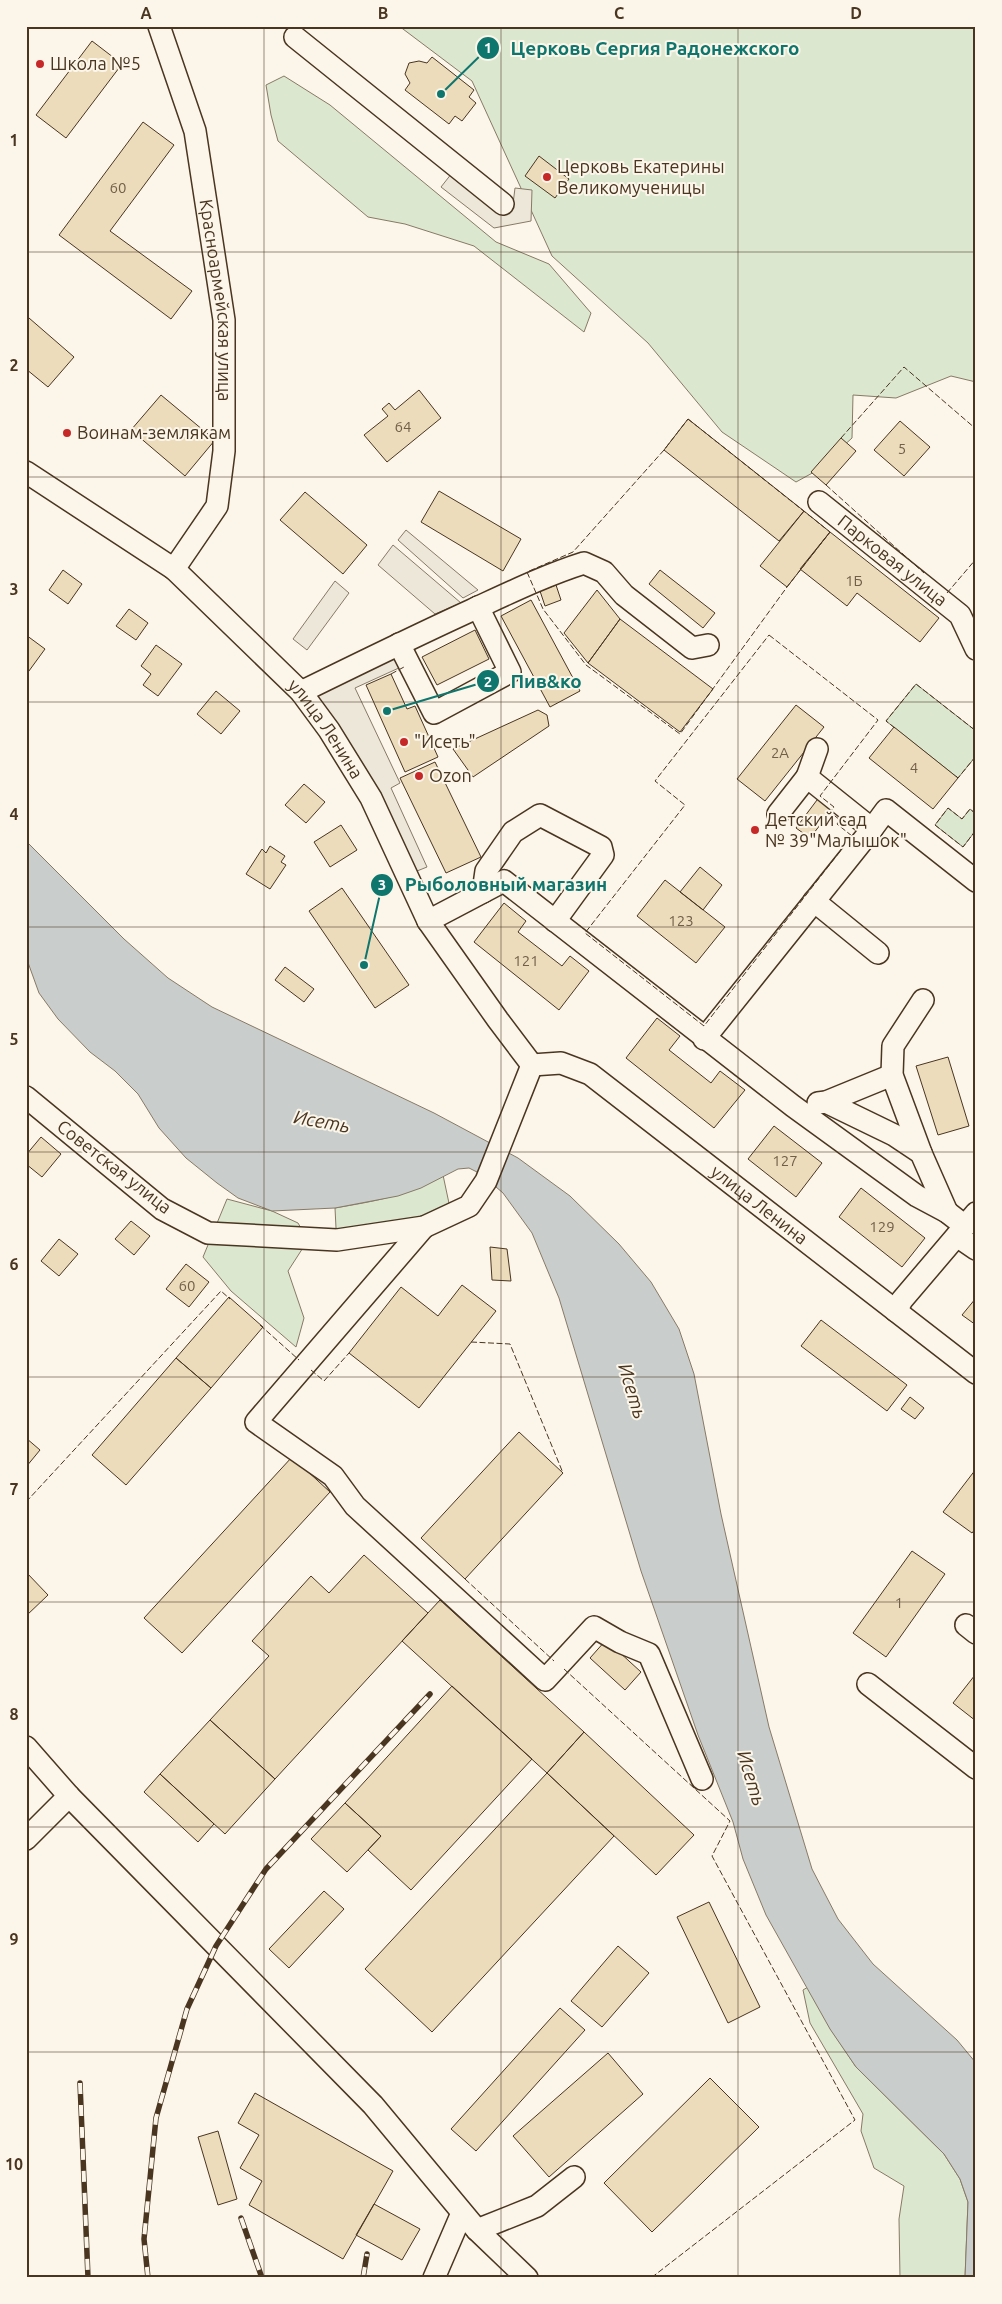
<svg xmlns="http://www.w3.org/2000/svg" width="1002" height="2304" font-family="Ubuntu,sans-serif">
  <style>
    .green { fill: #dce7d0; stroke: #887966 }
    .parking { fill: #ede7d9; stroke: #887966 }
    .water { fill: #c9cecd; stroke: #887966 }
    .building { fill: #ecdcbc; stroke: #4a3520 }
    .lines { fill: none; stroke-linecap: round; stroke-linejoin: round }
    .minor-casing { stroke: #4a3520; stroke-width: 24 }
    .minor { stroke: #fbf6e9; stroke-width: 21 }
    .rail-casing { stroke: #4a3520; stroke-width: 5.5 }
    .rail { stroke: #fbf6e9; stroke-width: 4; stroke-dasharray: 11; stroke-linecap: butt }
    .fence { stroke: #4a3520; stroke-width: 1; stroke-dasharray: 6 2.5; stroke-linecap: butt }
    .grid { fill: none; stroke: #4a3520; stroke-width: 1; stroke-opacity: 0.55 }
    .poi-dot { fill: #c62828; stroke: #fbf6e9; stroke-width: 2 }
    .labels { text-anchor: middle; stroke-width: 4; stroke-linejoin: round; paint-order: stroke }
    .number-label { font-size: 15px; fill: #725f47 }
    .poi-label { font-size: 18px; fill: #4a3520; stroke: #fbf6e9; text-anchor: start }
    .street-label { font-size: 18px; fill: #4a3520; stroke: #fbf6e9 }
    .water-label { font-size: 19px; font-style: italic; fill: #4a3520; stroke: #fbf6e9 }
    .leader { fill: none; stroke: #0f766e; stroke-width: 2 }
    .callout-dot { fill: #0f766e; stroke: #fbf6e9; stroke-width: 2 }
    .mark-label { font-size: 15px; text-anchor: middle; font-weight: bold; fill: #fff }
    .callout-label { font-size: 19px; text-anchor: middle; font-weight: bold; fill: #0f766e; stroke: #fbf6e9; stroke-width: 4; stroke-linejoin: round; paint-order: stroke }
    .neatline { fill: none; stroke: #4a3520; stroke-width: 2 }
    .grid-label { font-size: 16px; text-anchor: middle; font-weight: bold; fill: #4a3520 }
  </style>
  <rect width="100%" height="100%" fill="#fbf6e9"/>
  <path class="green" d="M399,26H976V382L951,376L896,398L853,395L852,438L816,471L796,482L722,432L648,343L552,256L472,81Z
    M284,76L330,105L496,242L549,264L591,313L584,332L474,246L405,224L368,217L278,141L271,115L266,85Z
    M916,684L976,731V756L958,778L886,721Z
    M948,808L962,819L970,809L976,814V830L963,847L935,825Z
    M443,1175L450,1208L353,1241L336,1228L335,1208C375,1201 408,1196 443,1175Z
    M227,1199L272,1211L298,1223L308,1240L288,1271L304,1318L296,1347L231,1291L203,1257Z
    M808,1987L830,2028L856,2067L944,2154L960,2179L968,2202L965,2278H900L899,2219L904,2186L874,2168L861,2131L863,2114L810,2023L803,1990Z"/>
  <path class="parking" d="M452,173L513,204L515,188L532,190L531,221L494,228L441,187Z
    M406,530L478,590L463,598L398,540Z
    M393,545L461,603L435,614L378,565Z
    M335,581L349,593L307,650L293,639Z
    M391,647L401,667L355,688L400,783L391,788L427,867L407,875L301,692Z"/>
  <path class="water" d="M26,841L124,939L168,978L212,1007L434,1113L518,1158L570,1196L619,1244L651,1282L679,1329L694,1374L721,1514L769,1727L812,1869L838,1919L873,1964L957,2040L976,2063V2278H965L968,2202L960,2179L944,2154L856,2067L830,2029L766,1915L743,1859L733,1822L698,1735L641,1571L559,1298L532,1233L503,1193L481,1174L469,1168L458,1169L421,1188L398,1196L335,1208L272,1211L238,1198L217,1183L186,1158L159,1128L138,1094L115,1071L90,1052L58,1019L39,993L26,957Z"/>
  <path class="building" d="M92,41L122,64L66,138L36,115Z
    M432,57L474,90L469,97L476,103L462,121L455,116L449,124L405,90L410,83L405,74L409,63L419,61L427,63Z
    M143,122L174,145L110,231L192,291L171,319L59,235Z
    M539,156L569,179L555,198L525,176Z
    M29,318L74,357L48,387L26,369V322Z
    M419,390L441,418L387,462L364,435L388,416L382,409L389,403L395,410Z
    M161,395L215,440L185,476L131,430Z
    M688,419L804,511L779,541L664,450Z
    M900,421L930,447L904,476L874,450Z
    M841,438L856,451L826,485L811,472Z
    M439,491L521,539L503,571L421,522Z
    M305,492L367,545L343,574L280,520Z
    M804,511L830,532L787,587L760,566Z
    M830,532L939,618L920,642L857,593L847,606L800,569Z
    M63,570L82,584L68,604L49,590Z
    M660,570L715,613L703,628L649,584Z
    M556,585L561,600L545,606L540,591Z
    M597,590L620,619L588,663L564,633Z
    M531,600L580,691L550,707L501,616Z
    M129,609L148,623L136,640L116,626Z
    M620,619L713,689L680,732L588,663Z
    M475,630L489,659L437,685L422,657Z
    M26,635L45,649L26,675Z
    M156,645L182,664L158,696L143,685L151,674L141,666Z
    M391,674L407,709L415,706L438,757L405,772L366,685Z
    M216,691L240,711L221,734L197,714Z
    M796,705L824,727L765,801L737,779Z
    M538,710L547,715L549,726L473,777L453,749Z
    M894,727L958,778L933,809L869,758Z
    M435,762L481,857L446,873L400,778Z
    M304,784L325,802L306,823L285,805Z
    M820,796L834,807L810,838L796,828Z
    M341,825L357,850L330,867L314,842Z
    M270,846L285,856L281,862L286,865L270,889L246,874L262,849L266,853Z
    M700,867L722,885L703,910L680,892Z
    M665,880L725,927L696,963L637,916Z
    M342,888L409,985L375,1008L309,911Z
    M504,903L526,921L518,932L562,966L570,956L589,971L559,1010L474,942Z
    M285,967L314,989L304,1002L275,980Z
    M657,1018L680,1036L669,1050L711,1083L720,1071L745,1090L714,1128L626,1058Z
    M948,1057L969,1126L938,1135L916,1066Z
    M774,1126L822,1163L796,1197L748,1159Z
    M41,1137L61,1154L42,1177L26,1164V1155Z
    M861,1188L925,1238L902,1267L839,1217Z
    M131,1221L150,1236L134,1255L115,1239Z
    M59,1239L78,1254L59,1276L41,1261Z
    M490,1247L507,1249L511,1281L492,1280Z
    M186,1264L209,1282L189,1307L166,1289Z
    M462,1285L496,1311L419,1408L349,1353L401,1287L438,1316Z
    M229,1297L263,1327L211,1388L176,1358Z
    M976,1298V1325L962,1315Z
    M821,1320L907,1385L887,1411L801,1346Z
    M176,1358L211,1388L126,1485L92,1455Z
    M910,1397L924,1408L915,1419L901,1409Z
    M519,1432L563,1473L465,1579L421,1538Z
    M26,1438L40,1450L26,1467Z
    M292,1457L330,1492L182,1653L144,1618Z
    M976,1469V1528L972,1533L943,1512Z
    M912,1551L945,1574L886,1657L853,1633Z
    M364,1555L428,1613L275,1779L210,1720L269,1656L252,1641L311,1576L329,1593Z
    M26,1572L48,1595L26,1616Z
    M440,1600L584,1732L547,1773L402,1641Z
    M606,1640L641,1672L625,1690L590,1658Z
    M975,1675H976V1721L953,1703Z
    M452,1686L532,1759L411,1890L368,1850L381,1836L345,1803Z
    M210,1720L275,1779L225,1834L160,1774Z
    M584,1732L694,1835L656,1875L547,1773Z
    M547,1773L614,1836L432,2032L365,1969Z
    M160,1774L214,1824L198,1842L144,1792Z
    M345,1803L381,1836L347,1872L311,1839Z
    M324,1891L344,1909L289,1968L269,1949Z
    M709,1902L760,2007L728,2023L677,1917Z
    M618,1946L649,1973L602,2027L571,2001Z
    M560,2008L585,2030L476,2151L451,2129Z
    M608,2053L643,2094L549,2177L513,2136Z
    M710,2078L759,2127L652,2232L604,2183Z
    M255,2093L393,2171L343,2259L249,2205L262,2181L240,2168L259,2135L238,2123Z
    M218,2131L237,2199L218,2205L198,2137Z
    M374,2204L420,2229L402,2260L356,2235Z"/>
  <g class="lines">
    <g class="minor-casing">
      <g id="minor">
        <path id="s1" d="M159,26L195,131L224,320V451L217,506L174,569"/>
        <path d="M295,37L503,204"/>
        <path id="s2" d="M26,472L174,569L301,692L329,730L371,798L428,921L498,1020L532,1065L486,1181L469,1206L424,1227L337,1240L208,1233L162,1209L26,1097"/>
        <path id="s3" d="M819,502L960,615L976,649"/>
        <path d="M399,644L434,713L510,672L478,607"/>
        <path d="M301,692C358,664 415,636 472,610C509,593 546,575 584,563L604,572L624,595L692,648L708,645"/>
        <path d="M807,777L817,749"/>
        <path d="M778,814L807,777L872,829L886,810L976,881"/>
        <path d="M483,892L486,871L513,832L540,815L601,847L603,855L555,921"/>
        <path d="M814,901L878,953"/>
        <path d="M428,921L504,881L793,1106L917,1196L947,1212L965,1226"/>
        <path d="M704,1039L872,829"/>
        <path id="s4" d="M532,1065L561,1063L590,1074L976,1373"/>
        <path d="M826,1102L894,1135L921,1153L947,1212"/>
        <path d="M818,1103L826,1102L892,1075"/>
        <path d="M921,1153L892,1075L893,1046L923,1000"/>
        <path d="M424,1227L256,1422L333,1476L355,1506L545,1680L594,1627L620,1642L649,1654L702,1779"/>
        <path d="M957,1236L976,1249"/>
        <path d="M896,1311L902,1300L976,1213"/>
        <path d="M966,1625L976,1633"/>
        <path d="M868,1684L976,1768"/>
        <path d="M26,1747L69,1796L373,2105L477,2230L527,2278"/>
        <path d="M26,1839L69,1796"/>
        <path d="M477,2230L537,2206L574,2177"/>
        <path d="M434,2278L462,2213"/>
      </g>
    </g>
    <use href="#minor" class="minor"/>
    <g class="rail-casing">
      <path id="rail" d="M80,2083L88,2278
        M241,2218L262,2278
        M148,2278L144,2239L156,2118L187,2009L216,1946L266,1869L430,1694
        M363,2278L367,2254"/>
    </g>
    <use href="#rail" class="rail"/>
    <path class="fence" d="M688,419L830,532L787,587L680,734L586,665L543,609L527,572L573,552L664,450Z
      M841,438L904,367L976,429
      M826,485L924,573
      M947,593L976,559
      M769,635L878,720L820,796L834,807L830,812L840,820L837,824L852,836L704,1026L585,933L685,805L655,781Z
      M391,674L404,667
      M895,728L886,721L916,684L976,731
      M956,776L958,778L976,756
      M976,814L970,809L962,819L948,808L935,825L963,847L976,830
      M260,1325L299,1360
      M471,1342L510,1344L563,1473
      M311,1370L324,1381L349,1353
      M26,1502L221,1291L230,1299
      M465,1579L554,1661
      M564,1669L730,1821L712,1856L855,2120L651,2278"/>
  </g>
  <path class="grid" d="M264,26V2278M501,26V2278M738,26V2278M26,252H976M26,477H976M26,702H976M26,927H976M26,1152H976M26,1377H976M26,1602H976M26,1827H976M26,2052H976"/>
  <g class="poi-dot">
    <circle cx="40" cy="64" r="5"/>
    <circle cx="547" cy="177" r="5"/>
    <circle cx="67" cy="433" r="5"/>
    <circle cx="404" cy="742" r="5"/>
    <circle cx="419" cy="776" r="5"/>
    <circle cx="755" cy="830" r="5"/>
  </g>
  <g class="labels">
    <g class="number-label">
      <text x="118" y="193">60</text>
      <text x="403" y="432">64</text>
      <text x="902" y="454">5</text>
      <text x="854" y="586">1Б</text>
      <text x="780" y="758">2А</text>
      <text x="914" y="773">4</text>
      <text x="681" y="926">123</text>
      <text x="526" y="966">121</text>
      <text x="785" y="1166">127</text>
      <text x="882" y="1232">129</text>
      <text x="187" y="1291">60</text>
      <text x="899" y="1608">1</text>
    </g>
    <g class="poi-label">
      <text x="50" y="70">Школа №5</text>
      <text x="557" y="173">Церковь Екатерины<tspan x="557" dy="21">Великомученицы</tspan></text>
      <text x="77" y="439">Воинам-землякам</text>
      <text x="414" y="748">"Исеть"</text>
      <text x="429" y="782">Ozon</text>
      <text x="765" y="826">Детский сад<tspan x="765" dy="21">№ 39"Малышок"</tspan></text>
    </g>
    <g class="street-label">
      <text dy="6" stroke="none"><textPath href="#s1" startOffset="282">Красноармейская улица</textPath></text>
      <text dy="6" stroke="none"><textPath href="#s3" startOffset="94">Парковая улица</textPath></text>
      <text dy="6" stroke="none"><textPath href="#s2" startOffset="398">улица Ленина</textPath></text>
      <text transform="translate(114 1167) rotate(38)" y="6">Советская улица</text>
      <text dy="6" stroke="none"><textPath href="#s4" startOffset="274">улица Ленина</textPath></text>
    </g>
    <g class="water-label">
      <text transform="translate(322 1121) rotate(10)" y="7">Исеть</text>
      <text transform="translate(633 1391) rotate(73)" y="7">Исеть</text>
      <text transform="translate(752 1778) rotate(73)" y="7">Исеть</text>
    </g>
  </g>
  <path class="leader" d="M441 94L488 48M387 711L488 681M364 965L382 885"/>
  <g class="callout-dot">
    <circle cx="441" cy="94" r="5"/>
    <circle cx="387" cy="711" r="5"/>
    <circle cx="364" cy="965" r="5"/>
    <circle cx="488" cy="48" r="12"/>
    <circle cx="488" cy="681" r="12"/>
    <circle cx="382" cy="885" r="12"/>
  </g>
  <g class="mark-label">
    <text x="488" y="53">1</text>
    <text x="488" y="687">2</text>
    <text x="382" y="890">3</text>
  </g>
  <g class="callout-label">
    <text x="655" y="55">Церковь Сергия Радонежского</text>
    <text x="546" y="688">Пив&amp;ко</text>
    <text x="506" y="891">Рыболовный магазин</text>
  </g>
  <rect width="1002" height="2304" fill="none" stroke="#fbf6e9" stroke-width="55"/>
  <rect x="28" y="28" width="946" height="2248" class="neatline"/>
  <g class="grid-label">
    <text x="146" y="19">A</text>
    <text x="383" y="19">B</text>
    <text x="619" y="19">C</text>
    <text x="856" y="19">D</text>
    <text x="14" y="146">1</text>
    <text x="14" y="371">2</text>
    <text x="14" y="595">3</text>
    <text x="14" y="820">4</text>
    <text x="14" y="1045">5</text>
    <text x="14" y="1270">6</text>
    <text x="14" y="1495">7</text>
    <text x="14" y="1720">8</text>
    <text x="14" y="1945">9</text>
    <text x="14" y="2170">10</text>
  </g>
</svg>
